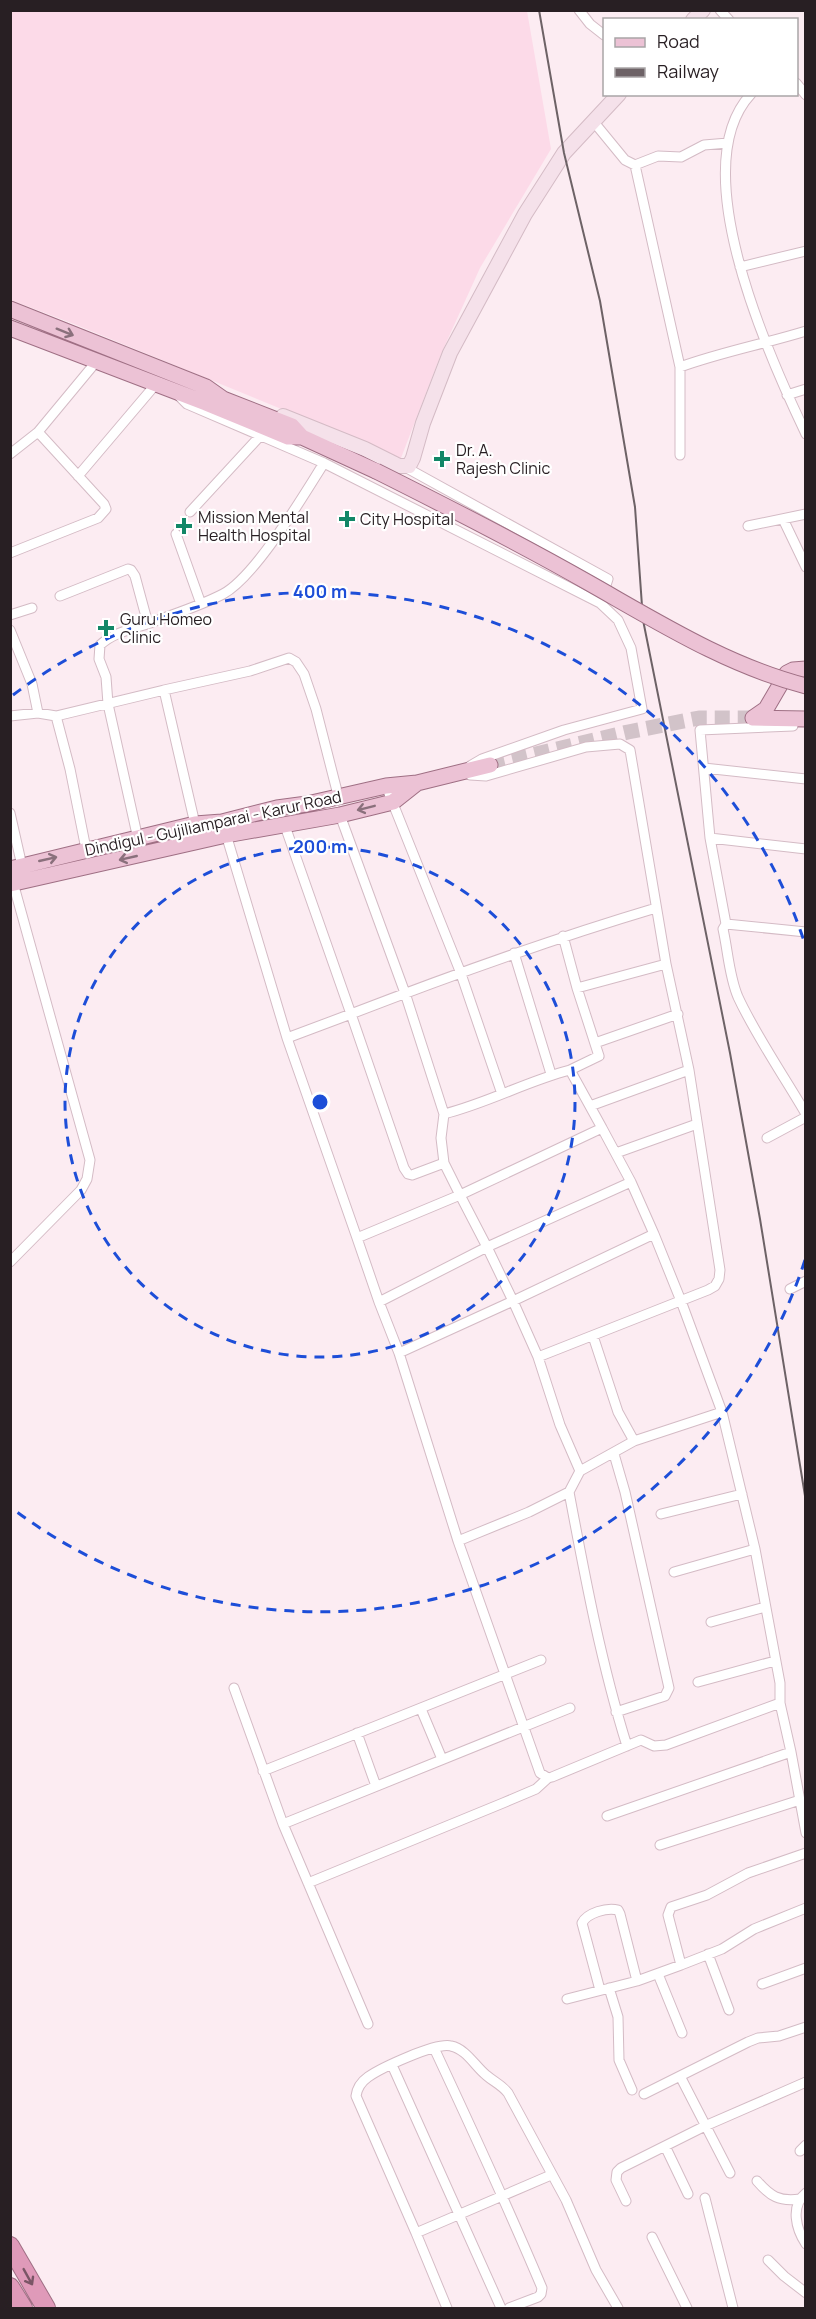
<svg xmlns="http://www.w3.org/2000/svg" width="816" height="2319" font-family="Manrope,sans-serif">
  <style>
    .built { fill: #fcdae8 }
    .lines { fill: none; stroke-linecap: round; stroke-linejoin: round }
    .primary-tunnel { stroke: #d2c3c9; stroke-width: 15; stroke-dasharray: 15 8; stroke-linecap: butt }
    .street-casing { stroke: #d4bbc5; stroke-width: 11 }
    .secondary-casing { stroke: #d4bbc5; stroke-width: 16 }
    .primary-casing { stroke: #9f6f84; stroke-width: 17 }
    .highway-casing { stroke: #9f6f84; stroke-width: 20 }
    .street { stroke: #fff; stroke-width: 9 }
    .secondary { stroke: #f5e1ea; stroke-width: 14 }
    .primary { stroke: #ecc2d5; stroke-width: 15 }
    .highway { stroke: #df9ab9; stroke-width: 18 }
    .rail { stroke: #6d6266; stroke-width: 2 }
    .primary-bridge-casing { stroke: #9f6f84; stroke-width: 17; stroke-linecap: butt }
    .primary-bridge { stroke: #ecc2d5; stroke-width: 15 }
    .oneway { stroke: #8a707c }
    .oneway2 { stroke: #7a5666 }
    .ring { fill: none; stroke: #1d4ed8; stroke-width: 3; stroke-dasharray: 10 8 }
    .poi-dot { fill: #128767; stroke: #fff; stroke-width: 2 }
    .labels { text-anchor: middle; stroke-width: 4.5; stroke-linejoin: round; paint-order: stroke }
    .poi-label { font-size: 16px; fill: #281f23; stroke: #fff; text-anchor: start }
    .street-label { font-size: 16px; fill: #281f23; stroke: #fff }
    .centre { fill: #1d4ed8; stroke: #fff; stroke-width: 3 }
    .ring-label { font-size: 18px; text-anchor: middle; font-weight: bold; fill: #1d4ed8; stroke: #fff; stroke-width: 4.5; stroke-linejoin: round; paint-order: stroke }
  </style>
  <rect width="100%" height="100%" fill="#fcecf2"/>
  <path class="built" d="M10,11H527L551,149L480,268L441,354L401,458L74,324L11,300Z"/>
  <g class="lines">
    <path class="primary-tunnel" d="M490,765L628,732L699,718H753"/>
    <g class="street-casing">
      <path id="street" d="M579,10L590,24L604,35
        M720,10L729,20
        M796,83L806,95
        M751,94C683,167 769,357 806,434
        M593,121L625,160L635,165L658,156L681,157L704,145L728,143
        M635,165L680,367V455
        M740,267L806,251
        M680,367C721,352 764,344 806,331
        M787,395L806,389
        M10,454L38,432L96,362
        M324,463L600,603L608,579L405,467
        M78,476L156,384
        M190,512L261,435
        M783,519L806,567
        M748,526L806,514
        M176,534L201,604
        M10,553L98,518L106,509L104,504L38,432
        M60,596L128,569L131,570L135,576L148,624
        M10,615L32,608
        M10,630L32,684L38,713
        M10,716L38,713L56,716L164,690
        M56,716L70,769L87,854
        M793,726L700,730L710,838L726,924L723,929C728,951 729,976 738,997C756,1036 784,1076 806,1114
        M470,766L482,759L564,730L642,709L631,648L618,620L600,603
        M704,768L806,779
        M470,775L486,776L586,747L620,744L630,750L666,964L689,1070L720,1270L719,1279L715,1286L708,1290L538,1357L513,1301L654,1234L681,1301L722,1412L755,1549L780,1683V1703L791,1752L607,1816
        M386,786L460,971L502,1094
        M10,813L22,866
        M340,815L405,993L444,1114
        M195,824L164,690L250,671L289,658L296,662L304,674L316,709L338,795
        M285,826L351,1014C452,975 552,939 656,908
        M225,831L287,1038
        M710,838L806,849
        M138,839L108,704L106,677L99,659L100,645C114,632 133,629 150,623C174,614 200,606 223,594C256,576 303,496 324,463L187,404L179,396
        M726,924L806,932
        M563,936L577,988L599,1056L570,1070
        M514,953L551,1074
        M577,988L666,964
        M595,1043L678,1014
        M590,1106L689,1070
        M767,1138L806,1117
        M616,1153L697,1124
        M444,1163L460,1195L602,1128L631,1182
        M460,1195L487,1247L379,1302L357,1238Z
        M357,1238L287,1038L351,1014L404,1168L408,1174L412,1175L444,1163L441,1138L444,1114C488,1103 527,1081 570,1070L602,1128
        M10,1262L81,1190L87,1179L90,1160L12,879
        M790,1289L806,1281
        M379,1302L399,1353L458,1541L540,1773L548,1778L552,1777L641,1740L654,1746L666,1745L780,1703
        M593,1336L618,1412L634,1441
        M399,1353L513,1301L487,1247L631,1182L654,1234
        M538,1357L560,1425L580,1471
        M614,1454L625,1492L669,1688L665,1696L616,1712
        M569,1492C585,1577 601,1663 627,1746
        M661,1514L742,1494
        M458,1541L529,1512L569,1492L580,1471L634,1441L722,1412
        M674,1572L755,1549
        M711,1622L765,1607
        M698,1682L775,1661
        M234,1688L283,1824L368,2024
        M421,1709L442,1759
        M357,1733L376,1786
        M791,1752L806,1833
        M263,1771L541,1660
        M283,1824L570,1708
        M660,1845L800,1800
        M308,1883L503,1803L536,1789L548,1778
        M708,1954L729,2010
        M681,1965L668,1915L671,1907L707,1895L748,1873L806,1853
        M658,1974L682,2033
        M762,1984L806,1968
        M609,1988L618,2017L619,2060L632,2090
        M600,1990L582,1923C587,1913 607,1907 618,1910L620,1914L637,1981
        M567,1999L637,1981L681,1965L722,1949L754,1929L806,1908
        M434,2048C471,2127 508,2207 542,2288L541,2294L538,2297L509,2308
        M392,2065L501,2308
        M680,2076L730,2173
        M644,2094L748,2042L758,2038L779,2036L806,2027
        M665,2146L688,2194
        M800,2151L806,2145
        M757,2181C770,2196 779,2202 800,2199
        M806,2193C790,2206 796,2229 806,2244
        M705,2198L733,2308
        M626,2201L616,2180L617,2172L621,2168L705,2126L806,2082
        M416,2233L356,2096C357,2088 361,2082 368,2077C381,2068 436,2042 451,2046C466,2049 475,2066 486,2075C494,2082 502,2085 508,2093L566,2200L596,2270L618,2308
        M652,2237L687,2308
        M768,2260L784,2276L806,2293
        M447,2308L416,2233L551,2175"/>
    </g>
    <g class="secondary-casing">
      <path id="secondary" d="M693,20L703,10
        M283,416L365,449L399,466H409L413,458L423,423L450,353L525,214L564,153L619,94"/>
    </g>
    <g class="primary-casing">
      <path id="primary" d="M10,309L206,387L223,399L292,426L302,437L376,471
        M10,328L206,403L288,437H302
        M753,718L766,709L787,673L793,670L806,669
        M753,718L806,719
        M10,869L195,824L222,822L277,808L307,804L386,786L417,783L490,765
        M10,884L226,835L340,815L393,802L417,783"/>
    </g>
    <g class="highway-casing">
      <path id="highway" d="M10,2246L46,2308
        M10,2287L23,2308"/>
    </g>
    <use href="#street" class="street"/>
    <use href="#secondary" class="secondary"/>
    <use href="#primary" class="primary"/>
    <use href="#highway" class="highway"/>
    <path class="rail" d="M539,10L564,153L600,301L635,507L643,620L730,1053L760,1219L806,1502"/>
    <g class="primary-bridge-casing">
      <path id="primary-bridge" d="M376,471C448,507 519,543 589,583C658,622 728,666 806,686"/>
    </g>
    <use href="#primary-bridge" class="primary-bridge"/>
  </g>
  <defs><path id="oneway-shaft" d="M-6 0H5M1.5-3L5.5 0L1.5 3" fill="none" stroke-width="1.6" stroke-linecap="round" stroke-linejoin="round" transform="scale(1.5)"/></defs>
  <g class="oneway">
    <use href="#oneway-shaft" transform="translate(65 332) rotate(22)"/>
    <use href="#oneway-shaft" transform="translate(366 808) rotate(166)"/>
    <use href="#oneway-shaft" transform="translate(128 858) rotate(167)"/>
    <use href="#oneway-shaft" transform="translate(48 859) rotate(-13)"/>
  </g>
  <use class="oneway2" href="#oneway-shaft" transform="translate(28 2277) rotate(61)"/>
  <g class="ring">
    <circle cx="320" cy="1102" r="255"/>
    <path d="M805 1260A510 510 0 0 1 13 1509M13 695A510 510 0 0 1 805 944"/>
  </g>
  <g class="poi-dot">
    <path d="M439 450h6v6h6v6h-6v6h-6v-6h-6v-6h6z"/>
    <path d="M344 510h6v6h6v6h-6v6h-6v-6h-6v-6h6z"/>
    <path d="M181 517h6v6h6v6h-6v6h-6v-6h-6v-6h6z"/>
    <path d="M103 619h6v6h6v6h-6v6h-6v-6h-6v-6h6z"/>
  </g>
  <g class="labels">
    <g class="poi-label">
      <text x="456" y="456">Dr. A.<tspan x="456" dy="18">Rajesh Clinic</tspan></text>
      <text x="198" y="523">Mission Mental<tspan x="198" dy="18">Health Hospital</tspan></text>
      <text x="360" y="525">City Hospital</text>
      <text x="120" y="625">Guru Homeo<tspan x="120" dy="18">Clinic</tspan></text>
    </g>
    <g class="street-label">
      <text transform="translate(213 823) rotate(-12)" y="6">Dindigul - Gujiliamparai - Karur Road</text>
    </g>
  </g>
  <circle cx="320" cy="1102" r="9" class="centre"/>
  <g class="ring-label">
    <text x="320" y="598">400 m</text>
    <text x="320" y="853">200 m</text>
  </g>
  <rect width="816" height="2319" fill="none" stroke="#281f23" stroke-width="24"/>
  <rect x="603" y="18" width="195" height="78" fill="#ffffff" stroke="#a9a5a7" stroke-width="1.5"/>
  <rect x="615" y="38" width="30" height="9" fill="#ecc2d5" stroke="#a9a5a7" stroke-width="1.5"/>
  <text x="657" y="48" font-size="18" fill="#281f23">Road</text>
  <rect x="615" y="68" width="30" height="9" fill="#6d6266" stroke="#a9a5a7" stroke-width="1.5"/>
  <text x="657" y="78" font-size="18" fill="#281f23">Railway</text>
</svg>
